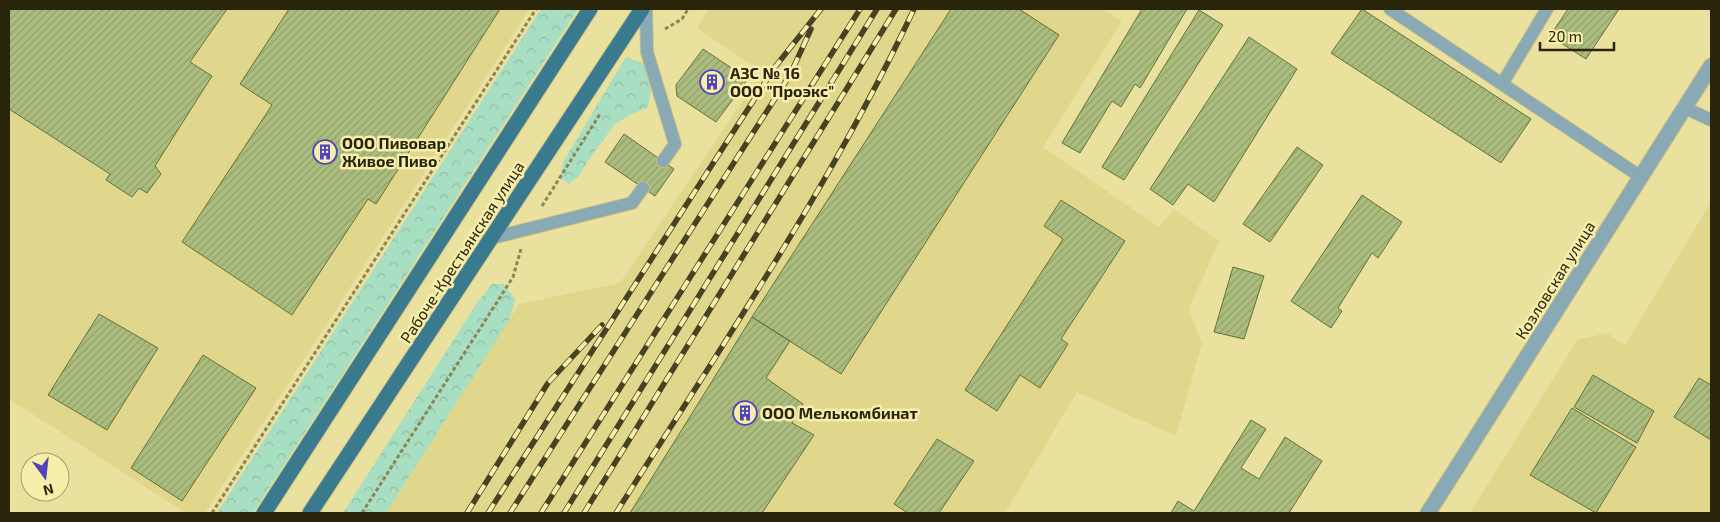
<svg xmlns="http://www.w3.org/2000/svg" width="1720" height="522" font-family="'Exo 2',sans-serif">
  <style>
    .built { fill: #e1d78c }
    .forest { fill: url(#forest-crowns) }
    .building { fill: url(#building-hatch); stroke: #637237 }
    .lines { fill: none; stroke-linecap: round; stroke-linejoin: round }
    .service-casing { stroke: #c8bf84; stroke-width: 14 }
    .tertiary-casing { stroke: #c8bf84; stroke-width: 17 }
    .primary-casing { stroke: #c8bf84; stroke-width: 17 }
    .path { stroke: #8c8556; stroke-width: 3; stroke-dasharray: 4 2.5; stroke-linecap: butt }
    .service { stroke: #89a9b4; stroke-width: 12 }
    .tertiary { stroke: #89a9b4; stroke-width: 15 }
    .primary { stroke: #397a8e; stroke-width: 15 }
    .rail-casing { stroke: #474221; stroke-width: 5.5 }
    .rail { stroke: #f8eeab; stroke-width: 4; stroke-dasharray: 11; stroke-linecap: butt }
    .labels { text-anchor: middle; stroke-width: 5; stroke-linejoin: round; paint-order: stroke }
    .poi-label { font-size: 16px; font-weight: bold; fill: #29250a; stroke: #f8eeab; text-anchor: start }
    .street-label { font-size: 16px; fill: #29250a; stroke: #f8eeab }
  </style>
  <defs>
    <pattern id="forest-crowns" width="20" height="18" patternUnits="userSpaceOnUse" patternTransform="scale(1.25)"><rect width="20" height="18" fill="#a8dec1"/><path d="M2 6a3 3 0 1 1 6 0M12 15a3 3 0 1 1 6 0" fill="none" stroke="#91bea4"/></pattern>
    <pattern id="building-hatch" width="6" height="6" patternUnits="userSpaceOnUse" patternTransform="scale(1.25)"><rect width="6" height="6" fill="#aabc7e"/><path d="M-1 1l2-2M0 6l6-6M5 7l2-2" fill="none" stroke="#92a16c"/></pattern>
  </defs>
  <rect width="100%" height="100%" fill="#ebe19f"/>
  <path class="built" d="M9,9H530L205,513H186L9,399Z
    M709,9H1102L1122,21L1043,147L1159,227L1174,209L1219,241L1189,309L1202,344L1176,436L1077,392L1005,513H386L519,304L620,283L762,72L697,28Z
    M1711,202V513H1470L1577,340L1607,333L1625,345Z"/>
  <path class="forest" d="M541,9H578L253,513H217Z
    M626,57C631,59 637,60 641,63C656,72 651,95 647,108L632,114L615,124L590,158L579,176L569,184L560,178L563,162Z
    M492,284H504L515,299L510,319L386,513H343L477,303Z"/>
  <path class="building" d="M9,9H227L190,62L212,76L155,166L161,174L147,193L139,188L132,197L106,180L110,174L9,109Z
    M289,9H500L376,204L368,199L292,315L182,242L272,105L240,84Z
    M951,9H1019L1059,35L841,374L752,317Z
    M1142,9H1187L1140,88L1135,84L1121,107L1112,101L1080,153L1062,143Z
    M1362,9L1531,119L1501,163L1331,53Z
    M1568,9H1619L1586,59L1550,36Z
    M1199,10L1223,25L1124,180L1102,167Z
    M1249,37L1297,69L1214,202L1188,184L1173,205L1150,189Z
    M703,49L748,79L716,122L677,96L676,85Z
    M624,134L674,169L655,196L605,162Z
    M1297,147L1323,165L1270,242L1243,224Z
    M1362,195L1402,222L1378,258L1372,253L1338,308L1342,311L1331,328L1291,301Z
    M1061,200L1125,241L1061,339L1068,344L1040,388L1020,375L997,411L965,390L1063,239L1044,226Z
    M1233,267L1264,276L1244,339L1214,332Z
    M99,314L158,348L107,430L48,395Z
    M752,317L790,341L766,378L803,404L792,423L814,435L762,513H630Z
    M203,355L256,388L182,501L131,468Z
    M1593,375L1654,411L1637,443L1574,407Z
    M1699,378L1711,385V440L1674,417Z
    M1572,408L1636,447L1596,513L1530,475Z
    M1251,420L1266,429L1241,468L1259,479L1285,437L1322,461L1289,513H1171L1178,501L1194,511Z
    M937,439L974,461L939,513H908L894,504Z"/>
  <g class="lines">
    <g class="service-casing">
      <path id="service" d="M646,9L647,52L675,144L663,161
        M1390,9L1641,177
        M1502,84L1547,9
        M1685,108L1711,120
        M492,238L632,203L643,188"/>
    </g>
    <g class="tertiary-casing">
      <path id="tertiary" d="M1428,513L1711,66"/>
    </g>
    <g class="primary-casing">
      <path id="primary" d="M264,513L590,9
        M310,513L642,9"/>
    </g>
    <path class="path" d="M665,29L682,19L688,9
      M542,206L600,114
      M212,513L536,9
      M362,513L513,277L521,249"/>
    <use href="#service" class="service"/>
    <use href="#tertiary" class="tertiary"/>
    <use href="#primary" class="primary"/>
    <g class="rail-casing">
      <path id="rail" d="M467,513L548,383L602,325
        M488,513L775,67L821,9
        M510,513L790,75L811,29
        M541,513L860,9
        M564,513L877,9
        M584,513L896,9
        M616,513C720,348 831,186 914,9"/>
    </g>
    <use href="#rail" class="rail"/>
  </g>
  <defs>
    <g id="building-ring" transform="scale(1.25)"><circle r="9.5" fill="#f8eeab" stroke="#4f44bb" stroke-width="1.5"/><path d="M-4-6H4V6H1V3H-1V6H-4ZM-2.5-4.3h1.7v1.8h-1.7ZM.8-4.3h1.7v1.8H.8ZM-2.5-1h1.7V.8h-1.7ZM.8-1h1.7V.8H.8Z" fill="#4f44bb"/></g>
  </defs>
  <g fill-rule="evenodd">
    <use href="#building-ring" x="712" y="82"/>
    <use href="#building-ring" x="325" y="152"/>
    <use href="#building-ring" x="745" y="413"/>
  </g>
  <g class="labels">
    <g class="poi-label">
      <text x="730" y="79">АЗС № 16<tspan x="730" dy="18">ООО "Проэкс"</tspan></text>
      <text x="342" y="149">ООО Пивовар<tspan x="342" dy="18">Живое Пиво</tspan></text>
      <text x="762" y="419">ООО Мелькомбинат</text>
    </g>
    <g class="street-label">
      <text transform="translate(462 252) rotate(-57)" y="6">Рабоче-Крестьянская улица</text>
      <text transform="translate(1555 280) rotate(-58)" y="6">Козловская улица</text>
    </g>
  </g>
  <rect width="1720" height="522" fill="none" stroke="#29250a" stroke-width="20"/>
  <g transform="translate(45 477) rotate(165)"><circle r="24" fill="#f8eeab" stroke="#a59e6b"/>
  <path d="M0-4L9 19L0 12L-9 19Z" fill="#4f44bb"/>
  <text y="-8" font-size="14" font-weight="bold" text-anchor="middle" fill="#29250a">N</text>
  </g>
  <path d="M1540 42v8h74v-8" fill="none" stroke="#29250a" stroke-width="2.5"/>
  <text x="1548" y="42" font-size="15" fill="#29250a" stroke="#f8eeab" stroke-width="4" paint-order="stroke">20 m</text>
</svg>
